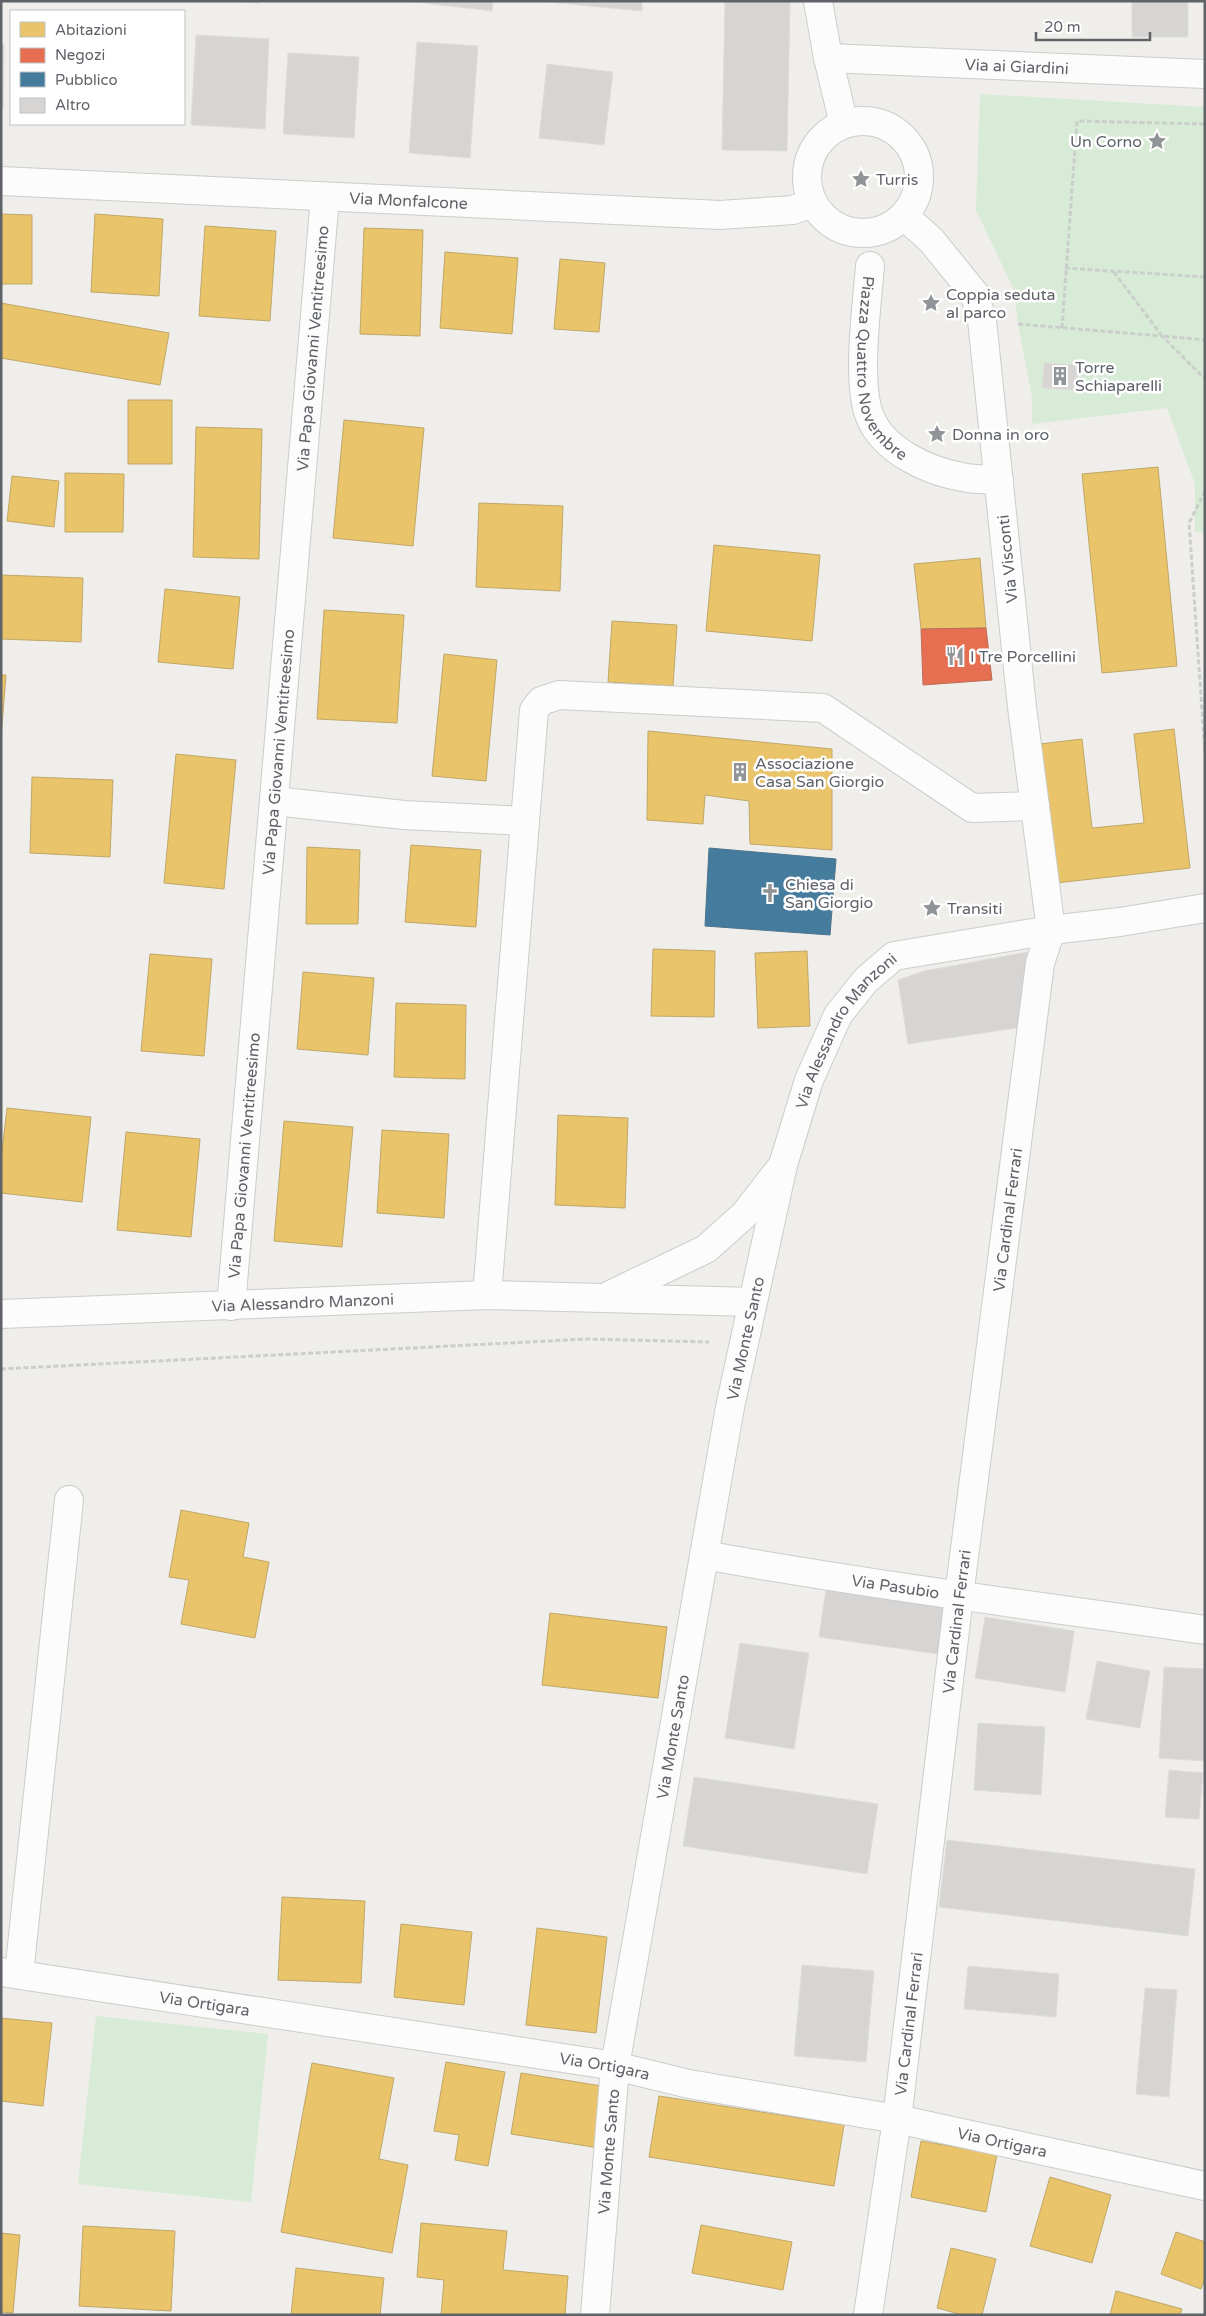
<svg xmlns="http://www.w3.org/2000/svg" width="1206" height="2316" font-family="'Varela Round',sans-serif">
  <style>
    .green { fill: #d8ebd6 }
    .homes { fill: #e9c46a; stroke: #c0a769 }
    .shops { fill: #e76f51; stroke: #be6b58 }
    .public { fill: #457b9d; stroke: #4d748d }
    .building { fill: #d6d5d3; stroke: #deddd9 }
    .lines { fill: none; stroke-linecap: round; stroke-linejoin: round }
    .minor-casing { stroke: #cbcccc; stroke-width: 30 }
    .path { stroke: #cacfcc; stroke-width: 3; stroke-dasharray: 5 2.5; stroke-linecap: butt }
    .minor { stroke: #fdfcfc; stroke-width: 28 }
    .labels { text-anchor: middle; stroke-width: 5; stroke-linejoin: round; paint-order: stroke }
    .street-label { font-size: 16px; fill: #5f6368; stroke: #fff }
    .poi-label { font-size: 16px; fill: #5f6368; stroke: #fff; text-anchor: start }
  </style>
  <rect width="100%" height="100%" fill="#efeeea"/>
  <path class="green" d="M980,94L1205,107V533L1195,532V484L1167,408L1032,424V397L1018,324L1014,290L976,210Z
    M96,2016L268,2034L251,2202L78,2184Z"/>
  <path class="homes" d="M1,214L32,215V284H1Z
    M95,214L163,219L159,296L91,292Z
    M205,226L276,231L270,321L199,316Z
    M364,228L423,230L420,336L360,334Z
    M445,252L518,258L512,334L440,328Z
    M560,259L605,263L599,332L554,329Z
    M1,303L169,333L160,385L1,358Z
    M128,400H172V464H128Z
    M344,420L424,428L413,546L333,538Z
    M196,427L262,429L259,559L193,557Z
    M1158,467L1177,666L1102,673L1082,474Z
    M65,473L124,474L123,532H65Z
    M12,476L59,481L54,527L7,521Z
    M479,503L563,506L560,591L476,587Z
    M714,545L820,555L812,641L706,631Z
    M980,558L986,628L921,629L914,564Z
    M1,575L83,578L81,642L1,639Z
    M165,589L240,597L233,669L158,662Z
    M324,610L404,615L397,723L317,719Z
    M612,621L677,625L673,686L608,682Z
    M444,654L497,660L486,781L432,776Z
    M1,675H6L1,739Z
    M1174,729L1190,868L1056,883L1040,744L1082,739L1092,828L1144,823L1134,734Z
    M648,731L832,749V850L750,844L749,801L705,795L703,824L647,820Z
    M176,754L236,760L224,889L164,883Z
    M32,777L113,780L110,857L30,853Z
    M411,845L481,850L476,927L405,922Z
    M307,847L360,850L358,924H306Z
    M653,949L715,951L714,1017L651,1016Z
    M807,951L810,1026L758,1028L755,953Z
    M150,954L212,959L204,1056L141,1051Z
    M303,972L374,978L368,1055L297,1049Z
    M396,1003L466,1005L465,1079L394,1077Z
    M7,1108L91,1117L82,1202L1,1193V1160Z
    M558,1115L628,1118L625,1208L555,1205Z
    M284,1121L353,1127L342,1247L274,1241Z
    M382,1130L449,1134L444,1218L377,1213Z
    M126,1132L200,1139L191,1237L117,1230Z
    M181,1510L249,1523L243,1557L269,1562L255,1638L181,1624L189,1580L169,1577Z
    M550,1613L667,1627L658,1698L542,1685Z
    M282,1897L365,1901L361,1983L278,1980Z
    M401,1924L472,1932L464,2005L394,1997Z
    M537,1928L607,1937L596,2033L526,2025Z
    M1,2018L52,2023L43,2106L1,2101Z
    M446,2062L505,2072L488,2166L455,2160L459,2135L434,2131Z
    M312,2063L394,2078L379,2159L408,2165L392,2253L281,2232Z
    M521,2073L608,2087L599,2148L511,2134Z
    M659,2096L844,2125L834,2186L649,2157Z
    M921,2141L997,2154L986,2212L911,2197Z
    M1050,2177L1111,2195L1092,2263L1030,2246Z
    M421,2223L507,2231L503,2270L568,2276L565,2315H441L444,2280L417,2277Z
    M701,2225L792,2242L783,2290L692,2273Z
    M83,2226L175,2231L171,2311L79,2306Z
    M1176,2232L1205,2242V2278L1201,2289L1161,2274Z
    M1,2233L20,2235L13,2313L1,2312Z
    M951,2248L996,2259L982,2315H963L937,2308Z
    M296,2268L384,2278L380,2315H291Z
    M1116,2291L1182,2309L1180,2315H1110Z"/>
  <path class="shops" d="M986,628L992,680L923,685L921,629Z"/>
  <path class="public" d="M709,848L836,859L830,935L705,926Z"/>
  <path class="building" d="M228,1H259V3Z
    M406,1H493L492,11Z
    M537,1H642V11Z
    M725,1H790L787,151L722,150Z
    M1132,1H1188V37H1132Z
    M196,35L269,39L265,129L191,125Z
    M417,42L478,46L470,158L409,153Z
    M1,45H4L3,109H1Z
    M288,53L359,57L354,138L283,134Z
    M547,64L613,72L604,145L539,138Z
    M1044,363L1077,365L1076,390L1042,388Z
    M1033,951L1023,1027L908,1044L898,980L924,971Z
    M826,1590L945,1606L938,1654L819,1637Z
    M985,1617L1074,1631L1065,1692L975,1678Z
    M740,1643L809,1653L794,1749L725,1738Z
    M1097,1661L1150,1671L1140,1728L1086,1719Z
    M1164,1667L1205,1669V1761L1159,1758Z
    M978,1723L1045,1727L1041,1795L974,1790Z
    M1169,1770L1203,1773L1199,1819L1165,1817Z
    M694,1777L878,1804L867,1874L683,1846Z
    M947,1840L1195,1869L1188,1936L939,1907Z
    M802,1965L874,1971L866,2062L794,2056Z
    M968,1966L1059,1974L1056,2017L964,2009Z
    M1145,1988L1177,1990L1169,2097L1136,2094Z"/>
  <g class="lines">
    <g class="minor-casing">
      <g id="minor">
        <path d="M818,1L828,58L844,124"/>
        <path id="s1" d="M828,58L1205,74"/>
        <circle cx="863" cy="177" r="56"/>
        <path id="s2" d="M1,181L720,215L793,210L812,203"/>
        <path id="s3" d="M870,266C867,304 856,384 870,417C884,451 928,471 962,477C974,480 987,479 999,480"/>
        <path d="M274,801L404,815L525,821"/>
        <path d="M487,1295L534,710L541,701L559,695L823,708L972,808L1035,806"/>
        <path id="s4" d="M606,1297L706,1249L744,1215L783,1165L809,1080L838,1015L866,980L894,956L1051,930L1120,922L1205,908"/>
        <path id="s5" d="M231,1306L325,197"/>
        <path id="s6" d="M1,1314L487,1295L753,1302"/>
        <path id="s7" d="M704,1555C870,1585 1038,1606 1205,1630"/>
        <path id="s8" d="M1,1972L615,2066L689,2084L897,2119L1205,2186"/>
        <path d="M19,1974L69,1500"/>
        <path id="s9" d="M595,2315L615,2066L730,1407L783,1165"/>
        <path id="s10" d="M868,2315L897,2119L959,1596L1040,963L1051,930L1022,707L982,320L974,293L931,240L904,216"/>
      </g>
    </g>
    <path class="path" d="M1065,268L1205,277
      M1114,272L1162,336L1205,340
      M1018,324L1162,336L1205,379
      M1062,328L1077,121L1205,124
      M1205,491L1189,523L1205,753
      M1,1369L587,1339L709,1342"/>
    <use href="#minor" class="minor"/>
  </g>
  <defs>
    <g id="sight-bare" transform="scale(1.5)"><path d="M0-6L1.8-2.2L6-1.7L2.9 1.2L3.7 5.4L0 3.3L-3.7 5.4L-2.9 1.2L-6-1.7L-1.8-2.2Z" fill="#919496" stroke="#fff" stroke-width="2.5" paint-order="stroke"/></g>
    <g id="building-bare" transform="scale(1.5)"><path d="M-4-6H4V6H1V3H-1V6H-4ZM-2.5-4.3h1.7v1.8h-1.7ZM.8-4.3h1.7v1.8H.8ZM-2.5-1h1.7V.8h-1.7ZM.8-1h1.7V.8H.8Z" fill="#919496" stroke="#fff" stroke-width="2.5" paint-order="stroke"/></g>
    <g id="restaurant-bare" transform="scale(1.5)"><path d="M-5-6h1v4h1v-4h1v4h1v-4h1v5L-1.5 .5V6h-2V.5L-5-1ZM5-6V6H3V1.5H1.5Q1.5-4 5-6Z" fill="#919496" stroke="#fff" stroke-width="2.5" paint-order="stroke"/></g>
    <g id="church-bare" transform="scale(1.5)"><path d="M-1.2-6h2.4v3.5h3.3v2.4h-3.3V6h-2.4V-.1h-3.3v-2.4h3.3Z" fill="#919496" stroke="#fff" stroke-width="2.5" paint-order="stroke"/></g>
  </defs>
  <g fill-rule="evenodd">
    <use href="#sight-bare" x="1157" y="141"/>
    <use href="#sight-bare" x="861" y="179"/>
    <use href="#sight-bare" x="931" y="303"/>
    <use href="#building-bare" x="1060" y="376"/>
    <use href="#sight-bare" x="937" y="434"/>
    <use href="#restaurant-bare" x="955" y="656"/>
    <use href="#building-bare" x="740" y="772"/>
    <use href="#church-bare" x="770" y="893"/>
    <use href="#sight-bare" x="932" y="908"/>
  </g>
  <g class="labels">
    <g class="street-label">
      <text dy="6" stroke="none"><textPath href="#s1" startOffset="189">Via ai Giardini</textPath></text>
      <text dy="6" stroke="none"><textPath href="#s2" startOffset="408">Via Monfalcone</textPath></text>
      <text dy="6" stroke="none"><textPath href="#s5" startOffset="961">Via Papa Giovanni Ventitreesimo</textPath></text>
      <text dy="6" stroke="none"><textPath href="#s3" startOffset="108">Piazza Quattro Novembre</textPath></text>
      <text transform="translate(1007 559) rotate(-96)" y="6">Via Visconti</text>
      <text dy="6" stroke="none"><textPath href="#s5" startOffset="556">Via Papa Giovanni Ventitreesimo</textPath></text>
      <text dy="6" stroke="none"><textPath href="#s4" startOffset="376">Via Alessandro Manzoni</textPath></text>
      <text dy="6" stroke="none"><textPath href="#s5" startOffset="151">Via Papa Giovanni Ventitreesimo</textPath></text>
      <text dy="6" stroke="none"><textPath href="#s10" startOffset="1104">Via Cardinal Ferrari</textPath></text>
      <text dy="6" stroke="none"><textPath href="#s6" startOffset="302">Via Alessandro Manzoni</textPath></text>
      <text dy="6" stroke="none"><textPath href="#s9" startOffset="989">Via Monte Santo</textPath></text>
      <text dy="6" stroke="none"><textPath href="#s7" startOffset="194">Via Pasubio</textPath></text>
      <text dy="6" stroke="none"><textPath href="#s10" startOffset="699">Via Cardinal Ferrari</textPath></text>
      <text dy="6" stroke="none"><textPath href="#s9" startOffset="584">Via Monte Santo</textPath></text>
      <text dy="6" stroke="none"><textPath href="#s8" startOffset="206">Via Ortigara</textPath></text>
      <text dy="6" stroke="none"><textPath href="#s10" startOffset="294">Via Cardinal Ferrari</textPath></text>
      <text dy="6" stroke="none"><textPath href="#s8" startOffset="611">Via Ortigara</textPath></text>
      <text dy="6" stroke="none"><textPath href="#s8" startOffset="1016">Via Ortigara</textPath></text>
      <text dy="6" stroke="none"><textPath href="#s9" startOffset="164">Via Monte Santo</textPath></text>
    </g>
    <g class="poi-label">
      <text x="1142" y="147" text-anchor="end">Un Corno</text>
      <text x="876" y="185">Turris</text>
      <text x="946" y="300">Coppia seduta<tspan x="946" dy="18">al parco</tspan></text>
      <text x="1075" y="373">Torre<tspan x="1075" dy="18">Schiaparelli</tspan></text>
      <text x="952" y="440">Donna in oro</text>
      <text x="970" y="662">I Tre Porcellini</text>
      <text x="755" y="769">Associazione<tspan x="755" dy="18">Casa San Giorgio</tspan></text>
      <text x="785" y="890">Chiesa di<tspan x="785" dy="18">San Giorgio</tspan></text>
      <text x="947" y="914">Transiti</text>
    </g>
  </g>
  <rect width="1206" height="2316" fill="none" stroke="#5f6368" stroke-width="5"/>
  <rect x="10" y="10" width="175" height="115" fill="#ffffff" stroke="#bfc1c3"/>
  <rect x="20" y="22" width="25" height="15" fill="#e9c46a" stroke="#bfc1c3"/>
  <text x="55" y="35" font-size="15" fill="#5f6368">Abitazioni</text>
  <rect x="20" y="48" width="25" height="15" fill="#e76f51" stroke="#bfc1c3"/>
  <text x="55" y="60" font-size="15" fill="#5f6368">Negozi</text>
  <rect x="20" y="72" width="25" height="15" fill="#457b9d" stroke="#bfc1c3"/>
  <text x="55" y="85" font-size="15" fill="#5f6368">Pubblico</text>
  <rect x="20" y="98" width="25" height="15" fill="#d6d5d3" stroke="#bfc1c3"/>
  <text x="55" y="110" font-size="15" fill="#5f6368">Altro</text>
  <path d="M1036 32v8h114v-8" fill="none" stroke="#5f6368" stroke-width="2.5"/>
  <text x="1044" y="32" font-size="15" fill="#5f6368" stroke="#ffffff" stroke-width="4" paint-order="stroke">20 m</text>
</svg>
